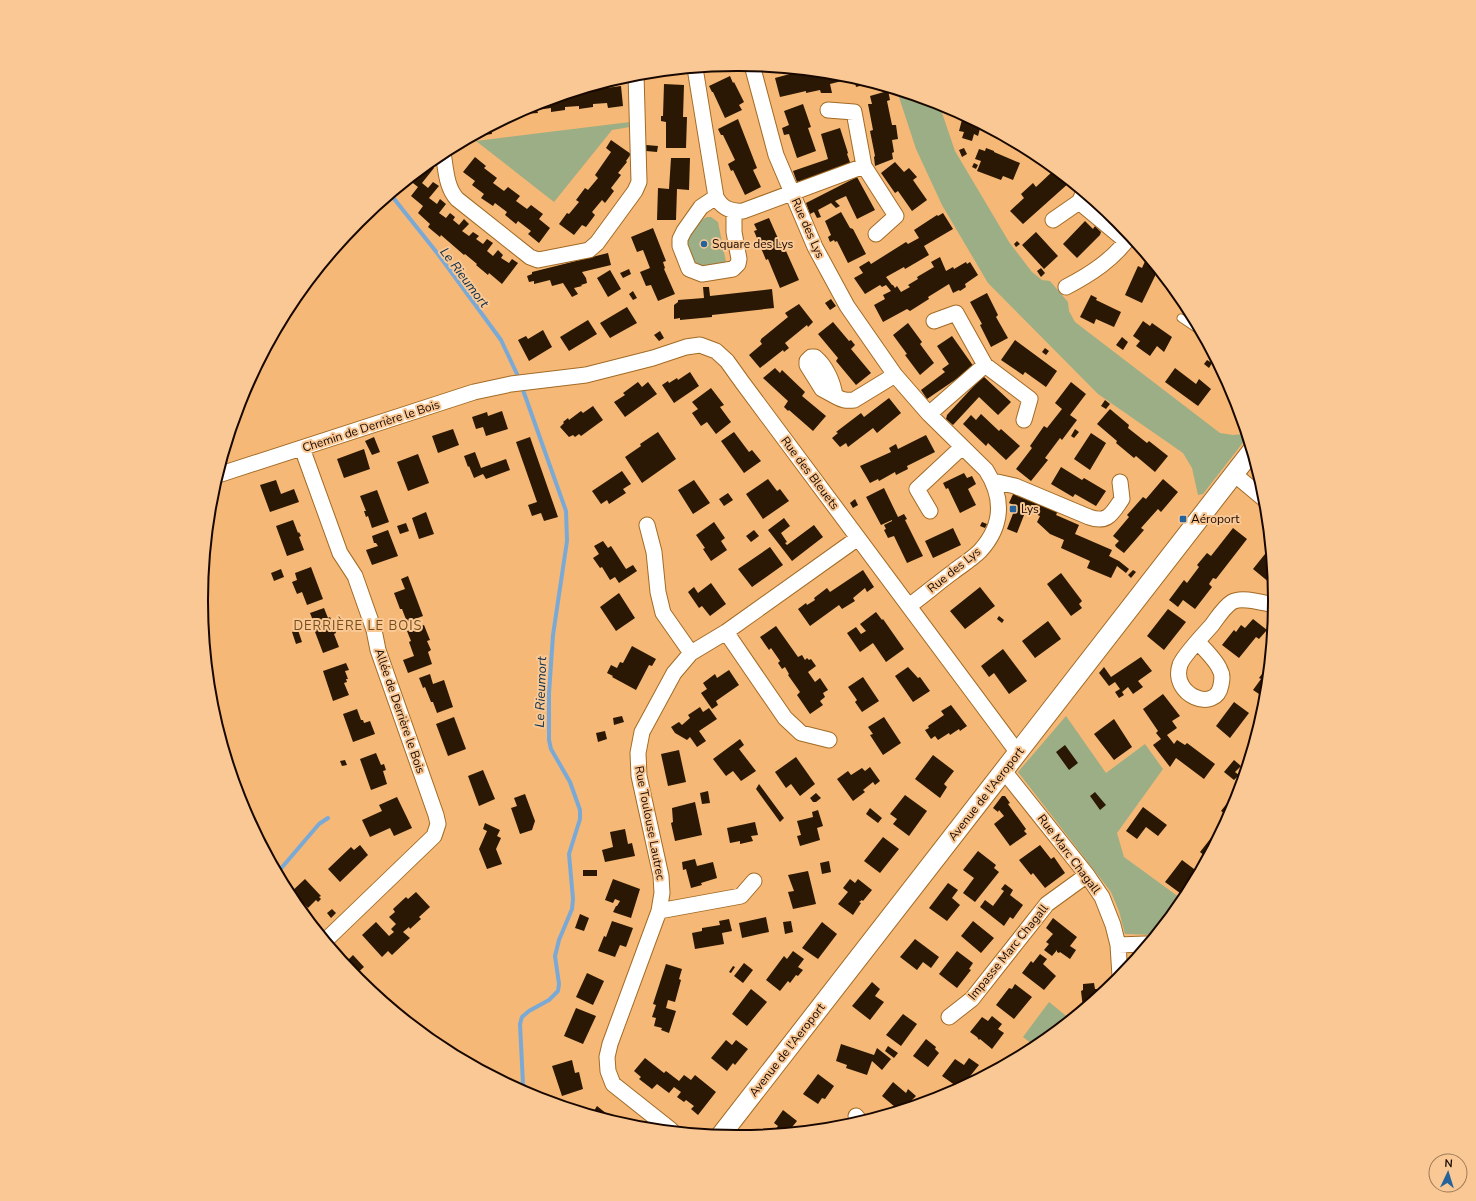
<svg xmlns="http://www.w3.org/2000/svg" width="1476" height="1201" font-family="'Nunito Sans',sans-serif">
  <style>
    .green { fill: #9cae86 }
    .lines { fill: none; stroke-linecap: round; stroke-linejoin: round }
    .stream { stroke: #7ba9d5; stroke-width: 4 }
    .building { fill: #2a1804 }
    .service-casing { stroke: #a26b25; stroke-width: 9 }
    .minor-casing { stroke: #a26b25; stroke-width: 17 }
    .tertiary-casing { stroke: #a26b25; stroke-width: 21 }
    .service { stroke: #fff; stroke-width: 7 }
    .minor { stroke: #fff; stroke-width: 15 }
    .tertiary { stroke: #fff; stroke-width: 19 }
    .poi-dot { fill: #24649a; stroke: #f9c894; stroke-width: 1.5 }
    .labels { text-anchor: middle; stroke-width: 4; stroke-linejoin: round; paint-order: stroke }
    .street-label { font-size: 12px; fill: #190800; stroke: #f9c894 }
    .poi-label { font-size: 12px; fill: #190800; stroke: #f9c894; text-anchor: start }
    .water-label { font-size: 13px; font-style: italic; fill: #082c4a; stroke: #f9c894 }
    .neighbourhood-label { font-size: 13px; letter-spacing: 1px; fill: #774d19; stroke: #f9c894 }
    .rim { fill: none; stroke: #190800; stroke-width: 2 }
  </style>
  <rect width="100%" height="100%" fill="#f5b876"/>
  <path class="green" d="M897,91L939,104L955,151L1009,242L1032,272L1042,280L1050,281L1068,302L1069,311L1075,322L1220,433L1233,435L1245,434V440L1203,494L1198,495L1192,468L1183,453L1098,394L988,283L942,205L916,149Z
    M630,122V127L612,130L554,202L476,141Z
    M707,217H711L718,222L726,262L724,265L705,270L694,266L685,241C689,232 698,221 707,217Z
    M1066,716L1106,773L1145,744L1163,769L1117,833L1124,857L1183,900L1155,935L1125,934L1119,911L1111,892L1018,772Z
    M1049,1002L1070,1019L1036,1047L1023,1037Z"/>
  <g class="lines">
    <path class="stream" d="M391,195L438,254L501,340L517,374
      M523,390L566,511L567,541L553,635L549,693V740L551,749L570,782L580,810V819L569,854L573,899L572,909L559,940L555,956L559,984L558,991L549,1000L529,1011L522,1017L520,1024L523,1084L527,1093
      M278,872L319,824L328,818"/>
  </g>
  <path class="building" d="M801,71L802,74L813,71L843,74L871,83L856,87L854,78L830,84L832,93H821L820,90L806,93V91L780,97L775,78Z
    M730,76L733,83L734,82L744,102L739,105L742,110L725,118L713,92H712L709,86Z
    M664,84L684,85L683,117H687L686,148H666V122L661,121V116H663Z
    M606,85V88L621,86L623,106L608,108L607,103L593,104V107L579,109V106L565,107V110L551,112V108L537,110L538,113L523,114V110L533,105L596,86Z
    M882,86L891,89L888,90L890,100L887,101L892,125H896L898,139L892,140L894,152L892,153L893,159L875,166L874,157L875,156L870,131L873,130L868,104H872L870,96L884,92Z
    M803,104L811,127L808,128L816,151L797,158L789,134L784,135L782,128L789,125L784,111Z
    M963,116L981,125L978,136L974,134L972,141L962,138L964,132L959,131Z
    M738,119L757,168L753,170L761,187L745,195L733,170L731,171L728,164L735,160L723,135H721L718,129Z
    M491,127L492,134L484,135V131Z
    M840,128L848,153L847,154L851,165L797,182L793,171L828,159L821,134Z
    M611,140L631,154L626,161L627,162L618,173L621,175L611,188L614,191L605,203L602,200L592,212L595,215L586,227L582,225L574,235L559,224L567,213L569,214L579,202L576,200L585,188L588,190L598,178L595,175L611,152L606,148Z
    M646,145L658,146L657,152L646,151Z
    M964,148L967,154L962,157L959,150Z
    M986,148L994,151V152L1020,163L1013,180L1003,176L1001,180L977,171L981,161L975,159L979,149L985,151Z
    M475,157L486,166L484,168L497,178L493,183L504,191L508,187L520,196L516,201L527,209L531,205L543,214L539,219L550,228L539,243L528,234L531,231L518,221L516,224L505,215L507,212L495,203L493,206L481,198L484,194L472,185L475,181L463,172Z
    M671,158H690L689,190L677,189L676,220H657L658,188L669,189Z
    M895,162L904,172L909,168L917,177L913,180L927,200L912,211L898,191L895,193L881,173Z
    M974,163L978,165L976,169L972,167Z
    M429,164L434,168L422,183L428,188L433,182L439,186L429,198L437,204L440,199L446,204L439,213L446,218L450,213L455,217L453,220L459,225L464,219L469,224L462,231L469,236L473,232L479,236L476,239L483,244L487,239L493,243L487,251L493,256L498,250L503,255L501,258L509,263L512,259L518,263L502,284L489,273L488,275L476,265L477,264L465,254L464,255L441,235L440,237L428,227L430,224L418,213L423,206L411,196L418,187L409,180Z
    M1054,170L1070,182L1023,224L1010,211L1024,198L1021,194L1033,183L1036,187Z
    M857,177L875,210L857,219L846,196L835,201L840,206L836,208L831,203L818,210L821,217L817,218L814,212L810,214L806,203Z
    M841,212L850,228L853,229L866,254L848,263L837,241L835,242L834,240L830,242L828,237L831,235L825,221Z
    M943,213L953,229L924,246L929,255L905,269L904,267L886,277L892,285H893L895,288L897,286L901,292L910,287L908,285L918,279L917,277L934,267L931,262L940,257L946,271L953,267L954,269L966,262L967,264L970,262L978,275L965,284L966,287L960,291L959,290L953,293L949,284L928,297L929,299L910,311L907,309L883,322L874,305L885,299L883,295L891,291L886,285L882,287L880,285L865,294L854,278L863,273L859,267L869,261L871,264L906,242L908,244L919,238L914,230L937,215L938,216Z
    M769,218L784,252L786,251L799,280L780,288L768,259L766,260L754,231L757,230L754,224Z
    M1085,221L1093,229L1095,226L1101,232L1100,235L1077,258L1063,244Z
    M653,228L666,261L663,262L665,268L664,269L675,294L658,301L651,285L646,286L640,272L650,268L643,250L637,252L631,237Z
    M1036,232L1058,256L1044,269L1022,245Z
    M1017,241L1020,244L1016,247L1014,244Z
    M608,253L611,265L582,272L586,278L587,283L581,285L582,286L574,288L578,294L572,297L563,283L552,286L550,280L534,284V281L529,282L527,276L532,274V272Z
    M1147,257L1161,274L1160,276L1156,274L1142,303L1125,295L1138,266L1142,268Z
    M1041,268L1045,273L1041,277L1037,271Z
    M629,269L631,274L623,278L620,273Z
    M610,270L621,289L608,297L597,278Z
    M703,287H709L710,296L772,289L774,308L712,315V317L680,320V318L674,319V305L678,302V300L704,298Z
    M633,291L637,298L633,300L629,294Z
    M987,293L998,315L996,317L1008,338L991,347L980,325L982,324L970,302Z
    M1091,295L1097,298L1096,300L1121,312L1114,327L1096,319L1094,324L1080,317Z
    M831,299L836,306L830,310L825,303Z
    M799,304L813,322L808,327L807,325L785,343L789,348L784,352L783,350L760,368L749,355L762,344L760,341L761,340V339L788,317L785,313Z
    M627,307L637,323L610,338L600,323Z
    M588,320L597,334L569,351L560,337Z
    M1143,321L1150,326L1152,323L1172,337L1164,352L1157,346L1150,356L1136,346L1140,341L1133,336Z
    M833,322L849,341L851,340L855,345L851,349L871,373L856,385L836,361L838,358L818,334Z
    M908,323L922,342L920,344L934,363L920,375L905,355L907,354L893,335Z
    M543,330L552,347L529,361L518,340L526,336L528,339Z
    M660,331L664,338L659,341L654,335Z
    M952,336L974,367L927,399L921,390L945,372L942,369L949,364L937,346Z
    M1122,337L1128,342L1123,350L1116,345Z
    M1015,340L1057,371L1046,387L1025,372L1023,375L1001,360Z
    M1045,348L1049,351L1046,355L1042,352Z
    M1207,360L1212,363L1209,368L1204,364Z
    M775,368L780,373L782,370L805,392L802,396L826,416L813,431L789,410L788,411L784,407L788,401L763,378Z
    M1175,368L1196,384L1199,379L1211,389L1198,406L1165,382Z
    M690,372L699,386L674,403L662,385L668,381L669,383L677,378L678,380Z
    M983,376L1011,402L998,415L979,397L953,425L946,419L947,415Z
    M638,382L642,387L648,382L657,394L625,417L614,402L625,395L623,393Z
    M1071,382L1086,394L1070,415L1077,420L1062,440L1060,438L1045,458L1048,460L1031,481L1016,469L1032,448L1030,446L1044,426L1047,428L1062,409L1055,403Z
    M711,388L724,405L720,407L731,422L716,434L707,422L701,426L692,413L698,409L692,402Z
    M889,398L901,413L877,433L873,428L848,447L846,443L840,447L832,438L838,433L836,432L861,413L864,417Z
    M1105,400L1110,404L1106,409L1101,406Z
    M593,406L603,420L581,436L579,434L575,437L573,435L569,437L560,427L564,423L563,422L568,418L569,420L581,411L583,413Z
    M1110,409L1129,425L1128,428L1147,443L1149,441L1168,456L1155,472L1136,456L1134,458L1116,443L1117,441L1097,424Z
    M502,411L508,429L486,436L483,427L476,429L472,417L487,412L488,416Z
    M981,414L999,431L1001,429L1020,446L1006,460L988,443L986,446L963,424L971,415L976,420Z
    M453,429L459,445L438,453L432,436Z
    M1075,429L1079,432L1074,438L1071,436Z
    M658,432L676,459L642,483L625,457L641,446L640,444Z
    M734,432L749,452L752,450L761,461L744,473L721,441Z
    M1091,433L1106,443L1090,470L1074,459Z
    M926,435L935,452L907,466L908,469L896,475L895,472L879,481L878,479L870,483L860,466L891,452L889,448L896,444L898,449Z
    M374,437L380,452L372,455L365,441Z
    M530,437L558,517L544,521L541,513L532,516L528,505L537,502L516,442Z
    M364,449L370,469L344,478L337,459Z
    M475,452L481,468L506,459L510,470L486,479L483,474L474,478L469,466L468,467L464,456Z
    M418,454L429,483L408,491L397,462Z
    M1061,467L1082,480L1084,478L1106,491L1096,506L1075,494L1073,497L1051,484Z
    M622,471L631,484L623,489L626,493L609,504L607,500L601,504L592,491Z
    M964,473L967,478L972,476L976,484L968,489L976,505L960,513L948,488L946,489L943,483Z
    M768,479L777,491L780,489L789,501L763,519L746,494Z
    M1163,479L1178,492L1161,512L1158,509L1141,528L1144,530L1124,553L1116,547L1115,545L1119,541L1113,536L1129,517L1127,515L1143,497L1146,499Z
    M276,480L281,494L294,489L299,502L270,512L260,485Z
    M694,480L710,503L693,514L678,490Z
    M884,488L898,517L904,514L907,519L905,520L923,556L907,563L894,536L888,538L884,530L886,529L884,525L892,521V520L881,525L866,497Z
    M377,490L389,522L372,528L368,516L366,517L364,511H366L360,496Z
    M1014,492L1058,511L1056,515L1079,525L1075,534L1112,550L1109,556L1119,561L1129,569L1126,573L1117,566L1111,578L1087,568L1090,561L1061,548L1064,540L1050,534L1037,522L1040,516L1026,510L1017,533L1007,529L1016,506L1009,503Z
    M728,493L733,500L724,506L719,499Z
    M855,499L858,505L853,508L850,503Z
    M426,512L434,534L419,539L412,518Z
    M784,518L790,526L781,533L787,542L785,543L787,545L814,525L823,537L792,561L768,530Z
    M293,520L298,533L299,532L301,536L299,537L304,550L287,556L276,526Z
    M714,522L725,538L721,541L727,550L711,561L703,549L705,548L696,535Z
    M982,522L987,524L985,528L980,526Z
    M406,523L409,531L400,534L397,526Z
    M953,528L961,545L933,558L925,541Z
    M1233,528L1247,539L1216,579L1213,578L1209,584L1212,587L1195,609L1183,600L1178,607L1169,600L1184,580L1187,583L1199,567L1197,565L1207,553L1211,556Z
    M388,530L398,556L372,565L366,550L378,546L376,543H374L372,536Z
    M754,530L759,536L751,542L746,536Z
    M603,541L608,548L611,546L626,569L633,565L637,571L619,583L615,577L610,580L602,567L600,568L593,558L599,554L594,546Z
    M770,547L783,565L752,587L738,569Z
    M1269,549L1272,580L1270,583L1253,569Z
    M311,567L323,599L307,605L302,592L297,594L292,582L297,580L295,573Z
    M281,569L284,577L274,581L271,573Z
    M863,570L874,587L867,592L865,588L853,598L855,601L842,609L839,605L810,626L798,609L806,603L807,605L815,600L814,598L827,588L830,592Z
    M1133,570L1136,572L1131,578L1128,575Z
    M1061,573L1082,601L1079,604L1082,608L1071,616L1047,584Z
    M408,576L423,616L407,622L402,609H400L394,593L405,589L401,579Z
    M711,583L726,604L710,616L702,606L699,608L688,592L694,587L698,593Z
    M980,587L995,606L965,629L950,611Z
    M619,593L635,618L616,631L600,607Z
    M324,608L328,618L330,617L336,633L334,634L339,647L323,653L312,624L314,623L310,613Z
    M1168,609L1186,622L1164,650L1147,636Z
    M876,612L882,620L883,619L904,649L886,662L873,643L860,652L847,633L856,627L861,634L866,631L860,624Z
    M999,616L1004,620L1002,623L997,619Z
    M1253,619L1267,630L1259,639L1256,637L1239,658L1222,645L1234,630L1236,632L1241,625L1245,628Z
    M1048,621L1061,639L1035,658L1022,641Z
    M424,625L430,640L427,641L431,650L428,652L432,664L408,673L403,660L414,656L409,642L411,641L407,631Z
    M776,626L798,657L802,655L805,660L807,658L809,660L811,659L816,666L808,672L815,682L820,678L828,690L823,693L825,697L820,701L823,705L810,714L797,695L800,692L788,675L789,674L785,667L782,669L778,663L780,661L771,648L769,650L760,637Z
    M298,630L302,642L296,644L292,632Z
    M632,646L656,659L652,666L649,665L636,690L612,677L613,676L607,673L611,665L617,668L620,662L623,663Z
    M1003,649L1027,681L1009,694L994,673L989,677L981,666Z
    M1141,657L1152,671L1138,681L1143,687L1133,694L1128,687L1122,692L1124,695L1119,698L1115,692L1120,689L1115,682L1109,686L1099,673L1104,667L1111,677Z
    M346,663L349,670L345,671L348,679H346L347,682L344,683L349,695L333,701L323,671Z
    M1268,666L1265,695V698L1253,690L1261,679L1259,678Z
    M908,667L918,678L920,677L930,691L913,702L895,676Z
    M729,670L739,685L716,701L718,705L712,709L701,693L707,689L703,683L715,674L717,678Z
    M430,674L433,684L444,680L453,707L437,713L433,702H431L425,687L423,688L419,678Z
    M863,677L879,701L862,712L855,702L857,700L848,687Z
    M1163,694L1180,716L1172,721L1177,728L1167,735L1174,744L1177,740L1185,745L1187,743L1215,764L1204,779L1176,758L1170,767L1153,745L1161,739L1156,733L1158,731L1143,709Z
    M1234,702L1249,713L1230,738L1216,726Z
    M951,705L967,726L960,731L959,729L950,735L949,733L938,740L935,736L931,739L925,730L929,728L928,726L944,715L941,711Z
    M700,707L703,712L709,708L717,719L699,731L706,741L697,747L690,737L687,740L675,733L671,727L679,722L682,725L690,718L688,715Z
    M357,709L361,720H363L364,723L370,721L375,734L353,742L343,714Z
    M622,716L624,722L614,725L613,718Z
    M454,717L466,749L448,756L436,724Z
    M884,717L901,743L883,755L870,735L873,734L868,727Z
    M1114,719L1132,747L1114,760L1094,734Z
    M605,731L607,739L598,742L596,733Z
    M740,739L744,745L739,749L756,771L741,781L733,771L726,776L713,759Z
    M1065,745L1078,763L1069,770L1056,752Z
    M679,750L686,782L668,786L661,754Z
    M376,753L381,765L384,764L386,770L383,771L387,784L371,790L360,759Z
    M933,755L954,771L944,784L947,787L940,798L915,779Z
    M796,757L815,784L800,796L791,784L786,788L775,772Z
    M345,760L347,765L342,766L340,761Z
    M1234,760L1241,766L1235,772L1239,775L1234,780L1224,772Z
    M870,767L880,781L875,785L873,782L863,790L865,792L853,801L837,779L848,771L851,775L862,768L865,771Z
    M483,770L495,799L479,806L468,776Z
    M759,784L784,818L780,822L756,789Z
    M708,791L710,803L702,804L700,793Z
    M1095,792L1106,805L1100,810L1090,796Z
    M816,793L821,798L816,802H813L810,798Z
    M1235,793L1237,794L1234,806L1228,816L1221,811Z
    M525,794L535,821L532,830L520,834L511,808L517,806L514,798Z
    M905,795L927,811L909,836L893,824L897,819L890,814Z
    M1002,796H1005L1010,803L1008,804L1026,829L1024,831L1027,834L1010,846L994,824L1004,816L999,810L998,812L993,808Z
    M397,797L412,828L394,836L390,828L370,837L362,820L382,811L379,805Z
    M695,802L702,835L675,841L671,823L673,822L672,808Z
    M1143,807L1167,825L1158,836L1146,827L1137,839L1126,831Z
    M870,808L882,818L878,823L866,814Z
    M818,810L823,826L817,828L820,840L800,846L797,836L801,835L797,821L813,817L812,812Z
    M755,822L758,835L751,836L753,841L740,844V841L730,843L727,828Z
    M485,823L500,830L497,836L501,838L496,849L502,864L487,869L479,849L487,831L483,829Z
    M625,829L628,844L632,843L635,856L605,862L602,850L613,847L610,832Z
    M1218,829L1220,831L1206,857L1200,852Z
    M883,837L899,849L880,873L864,861Z
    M360,845L368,855L340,882L328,869L351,847L354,850Z
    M1040,845L1051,859L1054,857L1065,873L1045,888L1033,873L1031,875L1019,860Z
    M978,851L996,865L994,868L999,872L975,902L963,893L974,878L963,870Z
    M695,859L697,866L713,862L717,878L701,883L702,885L691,888L686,869L683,870L682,862Z
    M1182,860L1198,872L1184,896L1165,882Z
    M829,861L831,872L822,874L820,863Z
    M583,870H597V876H583Z
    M808,871L816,904L793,909L788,892L794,891L788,875Z
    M305,879L321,896L319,897L321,899L318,902L316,900L308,908L304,904L300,908L289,894Z
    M613,879L640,889L631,918L613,912L616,906H617L620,901L615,899L613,903L605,900Z
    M850,879L855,883L858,879L872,890L863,901L862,900L859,902L861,903L853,915L838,904L848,892L843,888Z
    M948,883L958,890L952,898L960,905L947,921L929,908Z
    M1005,884L1013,890L1010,895L1023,905L1013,919L1010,917L1004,926L980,907L985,900L993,906L1004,891L1001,889Z
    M416,892L430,907L419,917L421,919L410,929L409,927L403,932L410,938L392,955L388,951L382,957L362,935L376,922L389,936L394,932L391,929L396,924L389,917L395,912L393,909L406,897L408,899Z
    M332,909L336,913L331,918L327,913Z
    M580,914L589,918L584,931L575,928Z
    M766,917L769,932L742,938L739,923Z
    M1053,918L1077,937L1070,946L1076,950L1070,959L1060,952L1059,953L1057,952V950L1052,956L1044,950L1049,944L1046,942L1053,934L1046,928Z
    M729,919L732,931L722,933L724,944L695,949L692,933L702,931V928L720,925L719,921Z
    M612,921L633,928L626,947L620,945L615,957L598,951L604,936L606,937Z
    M791,921L793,932L785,934L783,922Z
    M973,921L994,938L981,953L961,936Z
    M822,922L837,934L818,959L802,948Z
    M915,939L939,957L931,968L923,962L917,970L900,957Z
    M793,951L804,959L798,967L803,970L798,976L796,975L790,983L788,981L780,991L766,980L784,956L787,959Z
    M957,951L973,963L969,969L971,970L957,988L939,974Z
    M1040,954L1047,959L1043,964L1056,976L1044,990L1022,973L1031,961L1033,963Z
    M353,955L364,967L355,975L345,963Z
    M744,963L753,970L743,983L734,976Z
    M666,964L682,969L679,979L681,980L675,1002L668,1000L666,1008L676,1011L669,1033L661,1030L662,1028L654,1026L656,1018L652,1017L656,1005L653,1004Z
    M733,966L735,967L731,973L729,972Z
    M587,973L604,981L593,1005L576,997Z
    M872,982L880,989L875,996L884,1002L870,1020L852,1006Z
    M1094,983L1095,989H1101L1102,993L1083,1008L1081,991L1083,990V984Z
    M1015,984L1032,997L1014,1019L996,1005L1009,988L1012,989Z
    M751,989L767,1002L747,1026L732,1014Z
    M576,1008L596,1016L583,1044L564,1036Z
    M903,1014L917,1024L901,1046L886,1035Z
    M992,1016L1002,1024L998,1029L1004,1033L992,1049L980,1039L979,1040L977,1037L970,1032L982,1017L988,1021Z
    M926,1039L936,1047L935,1049L939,1053L928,1067L913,1056Z
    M726,1040L732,1045L736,1040L748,1049L735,1065L733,1063L727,1071L711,1058Z
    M841,1044L874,1055L877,1048L891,1059L882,1070L872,1061L867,1075L846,1068L847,1065L836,1061Z
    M888,1046L898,1053L894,1058L885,1051Z
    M645,1058L664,1073L666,1071L679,1081L684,1075L691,1080L695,1075L716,1092L698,1115L691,1109L694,1106L686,1100L684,1102L677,1097L681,1092L674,1087L669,1093L657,1084L652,1089L639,1079L641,1077L634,1071Z
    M969,1058L979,1065L963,1085L959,1088L942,1076L955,1059L964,1065Z
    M572,1060L575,1073L579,1072L583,1089L562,1096L552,1066Z
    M818,1074L834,1086L825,1099L822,1098L818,1104L803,1094Z
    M893,1082L906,1093L908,1089L916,1096L911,1101L915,1105L891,1112L895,1107L882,1096Z
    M597,1106L607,1114L604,1118L592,1114Z
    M783,1110L797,1121L788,1132L772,1134L778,1126L774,1123Z"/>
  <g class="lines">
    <g class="service-casing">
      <path id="service" d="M1181,318L1199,330"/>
    </g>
    <g class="minor-casing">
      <path id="minor" d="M752,65L776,155L815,247L847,306L895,375L929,414L986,470C1004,498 1003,526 980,551C972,559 962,565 953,572C938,583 924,595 909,606
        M695,68L716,197C722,208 730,212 743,211L864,166
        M828,110L854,112L864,166L896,216L876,234
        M443,153C446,169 446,187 457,199L530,257L538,260L589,250L597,243L635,191L639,182L636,74
        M716,197L701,207L684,231L680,239V246L689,269L702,274L733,269L738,264L739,259L734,232V212
        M1079,202L1126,241
        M1053,220L1079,202L1083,194
        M1066,287C1091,274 1114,259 1130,236
        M934,321L956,313L985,365L1030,399L1024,420
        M835,396L822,389L807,365V361L811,357H815C826,366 833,382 835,396C842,400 846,401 854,400L895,375
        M929,414L985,365
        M302,448L340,553L355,576L374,630L378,650L436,815L438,824L434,836L326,940
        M1234,474L1264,499
        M218,475L474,392L511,384L586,375L653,358L686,347L700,345L716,351L727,361L742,382L1018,753
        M993,481L1015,486L1089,517C1108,524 1112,513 1122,499L1120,482
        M930,511L917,489L962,447
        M647,525L654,552L658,592L663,613L691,653
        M726,632L785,718L801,733L829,740
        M1198,642C1204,649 1217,661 1220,670C1223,675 1222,680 1221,685C1216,714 1170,695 1180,665C1182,657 1205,633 1212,625C1218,617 1224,607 1232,602C1242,596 1263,603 1274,605
        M1004,771L1087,875L1102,897L1113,925L1118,945L1120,976
        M659,911L741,896L754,881
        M1118,945L1146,944
        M949,1017L972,999L1047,904L1087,875
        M856,1116L860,1121
        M671,1130L613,1084L608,1071L607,1057L610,1044L659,911L662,893L661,876L639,776L638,753L642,732L674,673L691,653L726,632L858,538"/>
    </g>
    <g class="tertiary-casing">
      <path id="tertiary" d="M721,1135L1251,452"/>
    </g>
    <use href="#service" class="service"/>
    <use href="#minor" class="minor"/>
    <use href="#tertiary" class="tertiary"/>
  </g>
  <g class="poi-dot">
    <circle cx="704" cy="244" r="4"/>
    <rect x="1009" y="505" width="8" height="8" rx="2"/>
    <rect x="1179" y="515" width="8" height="8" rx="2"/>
  </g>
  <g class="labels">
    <g class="street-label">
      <text transform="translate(808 228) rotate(66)" y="4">Rue des Lys</text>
      <text transform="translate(371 426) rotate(-18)" y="4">Chemin de Derrière le Bois</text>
      <text transform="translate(810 473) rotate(53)" y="4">Rue des Bleuets</text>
      <text transform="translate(954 570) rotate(-39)" y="4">Rue des Lys</text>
      <text transform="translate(400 711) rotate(71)" y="4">Allée de Derrière le Bois</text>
      <text transform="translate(986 794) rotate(-52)" y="4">Avenue de l'Aeroport</text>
      <text transform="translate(650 823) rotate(79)" y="4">Rue Toulouse Lautrec</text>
      <text transform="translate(1069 854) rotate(53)" y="4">Rue Marc Chagall</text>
      <text transform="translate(1008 952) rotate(-51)" y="4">Impasse Marc Chagall</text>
      <text transform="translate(787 1050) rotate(-52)" y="4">Avenue de l'Aeroport</text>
    </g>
    <g class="poi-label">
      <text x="712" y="248">Square des Lys</text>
      <text x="1021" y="513">Lys</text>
      <text x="1191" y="523">Aéroport</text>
    </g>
    <g class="water-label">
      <text transform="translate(465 277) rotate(53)" y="5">Le Rieumort</text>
      <text transform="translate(540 692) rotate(-88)" y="5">Le Rieumort</text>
    </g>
    <g class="neighbourhood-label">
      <text x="358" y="630">DERRIÈRE LE BOIS</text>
    </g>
  </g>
  <path d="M0 0H1476V1201H0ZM737 71H739A529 529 0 0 1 1268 600V601A529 529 0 0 1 739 1130H737A529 529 0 0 1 208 601V600A529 529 0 0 1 737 71Z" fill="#f9c894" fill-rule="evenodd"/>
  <path class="rim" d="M737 71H739A529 529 0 0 1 1268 600V601A529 529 0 0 1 739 1130H737A529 529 0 0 1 208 601V600A529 529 0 0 1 737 71Z"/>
  <g transform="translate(1448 1173) rotate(4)"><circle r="19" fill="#f9c894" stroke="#9f7b59"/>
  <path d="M0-3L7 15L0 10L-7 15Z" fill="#24649a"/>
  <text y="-6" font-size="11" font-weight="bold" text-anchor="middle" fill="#190800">N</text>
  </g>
</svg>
